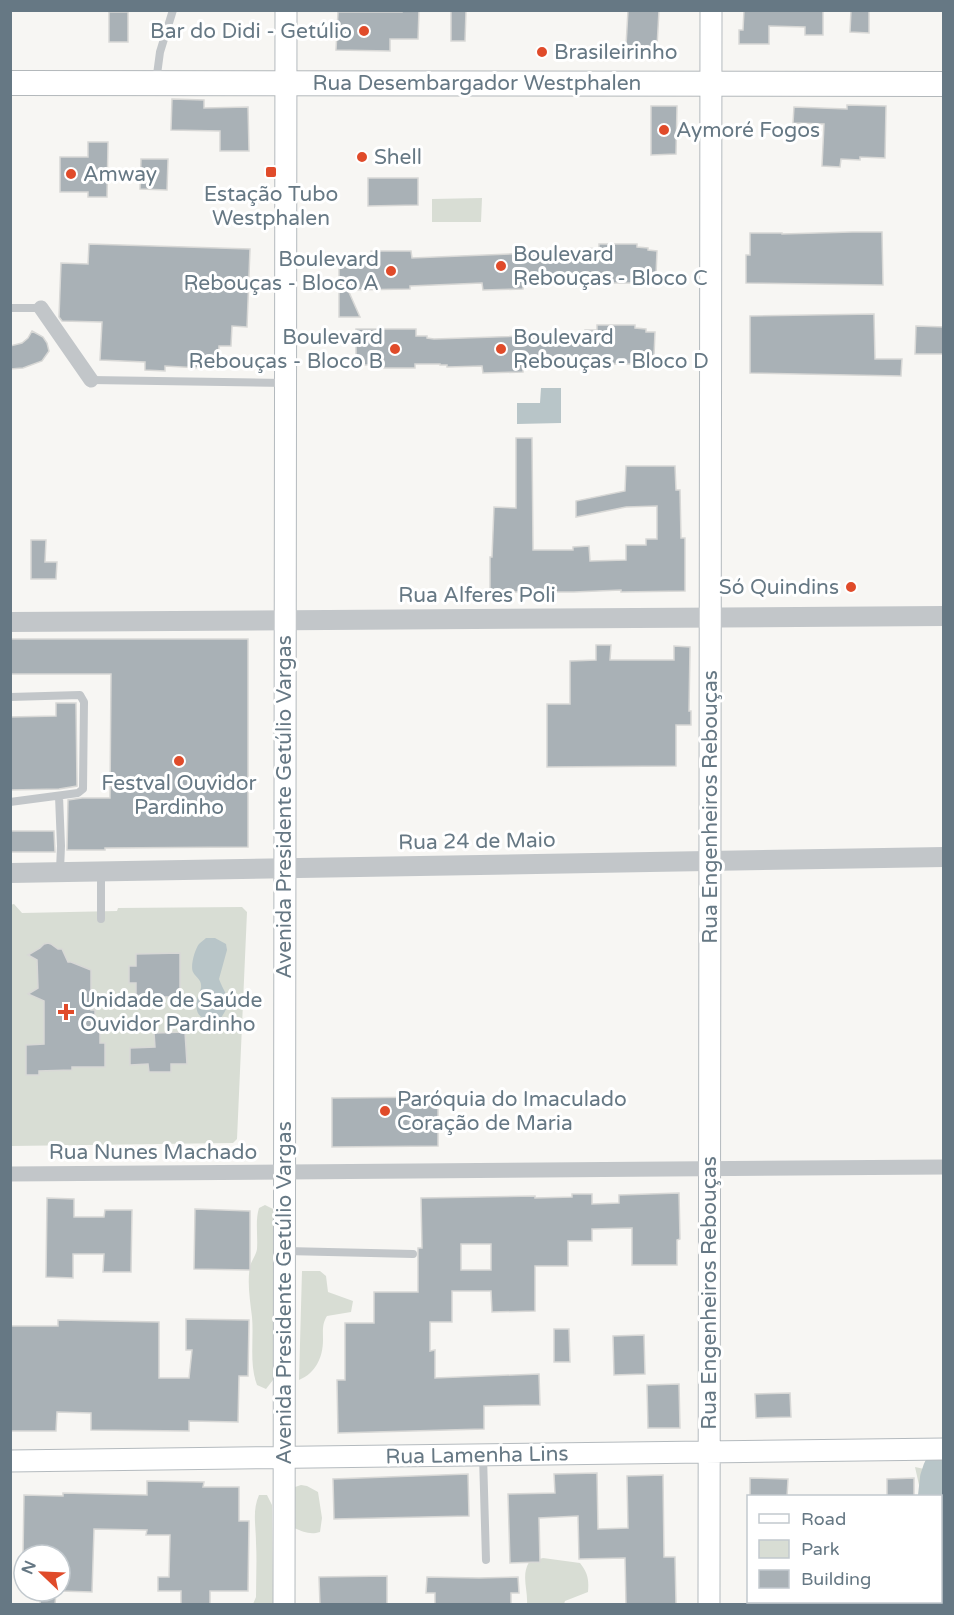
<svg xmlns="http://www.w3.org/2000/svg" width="954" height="1615" font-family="'Varela Round',sans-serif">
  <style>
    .green { fill: #d8ddd4 }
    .water { fill: #b8c5c8 }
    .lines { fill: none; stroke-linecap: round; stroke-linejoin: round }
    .river { stroke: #b8c5c8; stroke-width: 30 }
    .building { fill: #a9b1b6; stroke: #d8d8d6; stroke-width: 1.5; fill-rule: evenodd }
    .secondary-casing { stroke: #b4babe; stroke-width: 23 }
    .primary-casing { stroke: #b3b8bb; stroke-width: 26 }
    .service { stroke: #c2c6c9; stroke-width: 8 }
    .minor { stroke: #c2c6c9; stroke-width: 15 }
    .tertiary { stroke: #c2c6c9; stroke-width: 20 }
    .secondary { stroke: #fff; stroke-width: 21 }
    .primary { stroke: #fff; stroke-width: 24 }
    .poi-dot { fill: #e04b2a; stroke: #fff; stroke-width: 2 }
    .labels { text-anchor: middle; stroke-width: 6; stroke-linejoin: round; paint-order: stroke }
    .poi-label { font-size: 21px; fill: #667884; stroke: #fff; text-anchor: start }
    .street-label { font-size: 21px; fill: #667884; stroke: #fff }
  </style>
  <rect width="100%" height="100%" fill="#f7f6f3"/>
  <path class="green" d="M482,198L481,222H432V199Z
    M14,904L22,913L117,911L118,908L242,907L247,912L237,1139L233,1143L11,1146L10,905Z
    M265,1205L273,1209V1380L266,1389L257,1385C249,1364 254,1339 252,1317C250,1300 247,1283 250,1266C252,1260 256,1255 257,1249C258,1235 255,1221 259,1208Z
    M302,1271H320L326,1276L328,1292L353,1301L351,1312L327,1316C322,1324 323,1330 323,1340C323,1357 316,1373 299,1380Z
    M915,1467L943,1473V1516L941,1546L940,1496H927V1494L919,1485Z
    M301,1485L307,1486L318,1492L322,1518L320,1532C310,1535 304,1532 294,1528L293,1491L295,1487Z
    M259,1495H267L272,1505L273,1604H253L256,1597C256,1579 257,1561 256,1543C256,1526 252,1511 259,1495Z
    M543,1558L580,1563C588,1573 589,1580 588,1592L565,1601L564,1604H527C528,1589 521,1576 529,1562Z"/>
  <path class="water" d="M541,388H561V423L517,424V403H540Z
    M206,938H215L226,944L227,950L219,979C226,998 234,998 221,1018C207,1021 194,1020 197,1001C197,997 200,992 201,988C202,979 196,978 193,972C190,966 195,949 199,944C201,942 204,940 206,938Z"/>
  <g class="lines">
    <path class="river" d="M933,1496L935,1478L938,1469"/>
  </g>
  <path class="building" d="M402,10H419L418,39H390V51L336,50L338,12H402Z
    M628,10H659L657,47L626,46Z
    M744,10H823V35H805V27L769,26V44H739V30H743Z
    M851,10H869V33L850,32Z
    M451,11H466L465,41H451Z
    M109,12H128V42H109Z
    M172,99L204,100V108L248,107L249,151H220V131L171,130Z
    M847,105L886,106L885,158L860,157V160L841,159L840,167L822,166L824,124L793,123L794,107L847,109Z
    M651,106H677L676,154L651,155Z
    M88,142H108L107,197H88V192H60V157H88Z
    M141,159H168L167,190L140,189Z
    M368,178H418V205L368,206Z
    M852,232H882L883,285L746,283V255H750V233H782V234Z
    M89,244L250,249L247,327L232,326L231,346H219L218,369L165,366V371L145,370V362L100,360L102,322L62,321L59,317L61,263L88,264Z
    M599,244H637V247L648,248V250L657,251L656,275H649V278H638V283H598V280L586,279V276L523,279V289L483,290L482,283L410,286V289L348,290L360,317H339V259H360V254H371V251H411L412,258L557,252L587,253V248L599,249Z
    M874,314L875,359H902L901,376L750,373V316Z
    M597,325H635V328L646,329V332H655L654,356H647V359H636L635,364H596V360L584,359L523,361V372L483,373L482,366L447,367V365H440V364H415V368H377L378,365H364V361L356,362V329H416V336H427V338L434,339L585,334V330H597Z
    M916,326L944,327V354H915Z
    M32,331L43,337L47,343L49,351L42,361L23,368L10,369V346L22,343L28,338Z
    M516,438H532L533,550H573V547L589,546L590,561L626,560V545H646V539H657V506L626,507L576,517V501L625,491L626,466H675L676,490H680L681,538H685V591L621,592V590L574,592H490V557H492L494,507L516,508Z
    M31,540H46L45,562H57L56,579H31Z
    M10,639H248V847L105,848V850H67L68,800L82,798H110L111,674H10Z
    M596,645H611L610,660H674V646L690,647L689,711H691V725H676V766L547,767V704H570V661L596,660Z
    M56,703H76L77,786L59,789L10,790V717L56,716Z
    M10,831H54L55,852H10Z
    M48,943L51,944L58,949H62L68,962H71L91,970V1010H95V1027H100V1043H105V1067H72V1070L39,1071V1075H26V1045L44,1044V1001L28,994L38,988L37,960L28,955L40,948L44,944Z
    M180,953V997H136V983H129V966H136V954Z
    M185,1032L187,1064H171V1072H149L148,1064L130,1065V1048L155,1047L154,1033Z
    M438,1097V1146L332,1147V1098Z
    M679,1193L680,1239L677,1240V1265H632V1228L592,1229V1241H568V1266H535V1311L492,1312L491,1291H452V1322H430V1351L435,1350V1378L539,1374L540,1405L484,1406V1429L338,1433L337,1380H345V1323H374V1292H418V1248H422L421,1198L535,1196V1198L572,1197V1194H592V1204L619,1203V1195ZM461,1244H491V1270H461Z
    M47,1198L74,1199V1217H104L105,1210H132L131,1272H103L104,1254H73V1278L46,1277Z
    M195,1209L250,1211V1270L194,1269Z
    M186,1319L249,1320L248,1376H239L238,1422L189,1421V1431L91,1430V1413L57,1412L56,1431H10V1326H58V1320L159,1322V1378H189L192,1350H186Z
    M554,1329H569L570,1362H554Z
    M644,1335L645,1374L614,1375L613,1336Z
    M679,1384L680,1428H648L647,1385Z
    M790,1393L791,1417L756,1418L755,1394Z
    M597,1473L598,1529L628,1528L627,1476L663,1475L664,1557H675L676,1605H626L625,1558L579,1559L578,1516L539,1518L540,1562L510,1563L508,1494L555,1493L554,1474Z
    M468,1474L469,1516L334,1519L333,1479Z
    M750,1478L788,1479L787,1497H750Z
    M914,1478V1497H887V1479Z
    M147,1481L204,1482L203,1487H239V1521H249L248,1591H210V1605H181V1591H158V1577H169L170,1535H146L147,1530L94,1529L92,1592L60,1591V1555H23L24,1495L63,1496V1493L147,1495Z
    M387,1576V1605H320L319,1577Z
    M427,1577L479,1578L518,1577L519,1593H511V1605H435V1593H426Z
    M41,1591H56L55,1605H40Z"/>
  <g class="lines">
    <g class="secondary-casing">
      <path id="secondary" d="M10,1461L944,1449
        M284,1604L286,10
        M709,1604L711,10"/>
    </g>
    <g class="primary-casing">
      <path id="primary" d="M10,83L944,84"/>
    </g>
    <path class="service" d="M156,82L160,52L173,10
      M10,308H41
      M91,380L285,383
      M10,697L80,695L84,702L83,789L78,793L10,802
      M59,796L61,846L60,870
      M101,919V872
      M286,1251L413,1254
      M483,1456L486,1560"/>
    <path class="minor" d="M41,308L91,380
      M10,1174L944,1167"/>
    <path class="tertiary" d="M10,622L944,616
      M10,873L944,857"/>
    <use href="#secondary" class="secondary"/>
    <use href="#primary" class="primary"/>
  </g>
  <g class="poi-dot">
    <circle cx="364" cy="31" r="6"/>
    <circle cx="542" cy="52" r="6"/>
    <circle cx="664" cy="130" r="6"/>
    <circle cx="362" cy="157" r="6"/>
    <rect x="265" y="166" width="12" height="12" rx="3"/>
    <circle cx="71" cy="174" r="6"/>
    <circle cx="501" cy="266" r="6"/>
    <circle cx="391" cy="271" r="6"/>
    <circle cx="395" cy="349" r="6"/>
    <circle cx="501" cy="349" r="6"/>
    <circle cx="851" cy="587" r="6"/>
    <circle cx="179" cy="761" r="6"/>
    <path d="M63 1003h6v6h6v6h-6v6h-6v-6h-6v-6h6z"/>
    <circle cx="385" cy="1111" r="6"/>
  </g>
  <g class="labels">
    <g class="poi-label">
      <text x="352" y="38" text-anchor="end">Bar do Didi - Getúlio</text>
      <text x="554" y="59">Brasileirinho</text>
      <text x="676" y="137">Aymoré Fogos</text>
      <text x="374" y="164">Shell</text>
      <text x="83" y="181">Amway</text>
      <text x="271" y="201" text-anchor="middle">Estação Tubo<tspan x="271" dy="24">Westphalen</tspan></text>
      <text x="513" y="261">Boulevard<tspan x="513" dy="24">Rebouças - Bloco C</tspan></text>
      <text x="379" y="266" text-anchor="end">Boulevard<tspan x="379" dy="24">Rebouças - Bloco A</tspan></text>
      <text x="383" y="344" text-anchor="end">Boulevard<tspan x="383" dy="24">Rebouças - Bloco B</tspan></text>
      <text x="513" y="344">Boulevard<tspan x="513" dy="24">Rebouças - Bloco D</tspan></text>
      <text x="839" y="594" text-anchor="end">Só Quindins</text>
      <text x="179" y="790" text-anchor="middle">Festval Ouvidor<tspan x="179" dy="24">Pardinho</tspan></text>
      <text x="80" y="1007">Unidade de Saúde<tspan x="80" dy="24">Ouvidor Pardinho</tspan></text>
      <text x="397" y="1106">Paróquia do Imaculado<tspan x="397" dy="24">Coração de Maria</tspan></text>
    </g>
    <g class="street-label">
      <text x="477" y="90">Rua Desembargador Westphalen</text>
      <text x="477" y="602">Rua Alferes Poli</text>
      <text transform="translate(284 807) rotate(-90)" y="7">Avenida Presidente Getúlio Vargas</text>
      <text transform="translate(710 807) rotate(-90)" y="7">Rua Engenheiros Rebouças</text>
      <text transform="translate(477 841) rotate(-1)" y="7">Rua 24 de Maio</text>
      <text x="153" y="1159">Rua Nunes Machado</text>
      <text transform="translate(284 1293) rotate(-90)" y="7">Avenida Presidente Getúlio Vargas</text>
      <text transform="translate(709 1293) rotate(-90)" y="7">Rua Engenheiros Rebouças</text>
      <text transform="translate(477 1455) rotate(-1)" y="7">Rua Lamenha Lins</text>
    </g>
  </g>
  <rect width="954" height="1615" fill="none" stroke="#667884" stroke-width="24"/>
  <rect x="747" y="1495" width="195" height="108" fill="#ffffff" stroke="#c2c9ce" stroke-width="1.5"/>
  <rect x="759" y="1514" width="30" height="9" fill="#ffffff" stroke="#c2c9ce" stroke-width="1.5"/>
  <text x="801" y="1525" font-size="18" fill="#667884">Road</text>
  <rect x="759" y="1540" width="30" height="18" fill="#d8ddd4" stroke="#c2c9ce" stroke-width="1.5"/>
  <text x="801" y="1555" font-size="18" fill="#667884">Park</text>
  <rect x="759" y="1570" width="30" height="18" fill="#a9b1b6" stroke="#c2c9ce" stroke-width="1.5"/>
  <text x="801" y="1585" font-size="18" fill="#667884">Building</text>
  <g transform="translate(42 1573) rotate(293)"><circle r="28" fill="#ffffff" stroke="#c2c9ce" stroke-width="1.5"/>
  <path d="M0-4.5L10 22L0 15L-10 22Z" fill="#e04b2a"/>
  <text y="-9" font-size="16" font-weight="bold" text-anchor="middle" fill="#667884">N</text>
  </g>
</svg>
